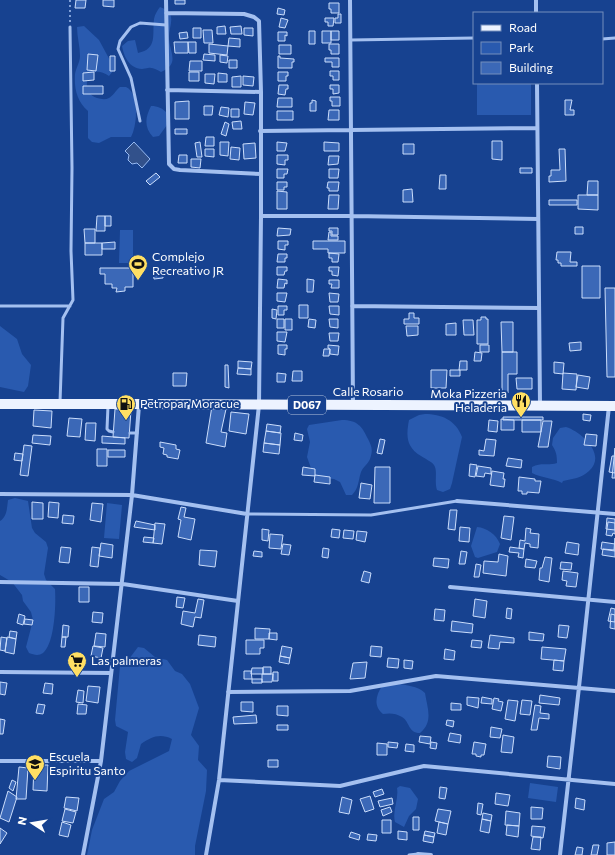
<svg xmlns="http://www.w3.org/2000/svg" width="615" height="855" font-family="Commissioner,sans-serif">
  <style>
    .green { fill: #295aaf }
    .water { fill: #32518b; stroke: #97baf2 }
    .building { fill: #3b68b7; stroke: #cbddfb }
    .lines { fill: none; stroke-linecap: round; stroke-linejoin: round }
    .path { stroke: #a4c0f0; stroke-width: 1.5; stroke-dasharray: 2 3; stroke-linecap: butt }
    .service { stroke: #a4c0f0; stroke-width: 3 }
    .minor { stroke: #a4c0f0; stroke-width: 4 }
    .primary { stroke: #edf3ff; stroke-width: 10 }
    .labels { text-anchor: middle; stroke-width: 4; stroke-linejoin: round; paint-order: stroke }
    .shield { fill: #174290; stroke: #b9c6de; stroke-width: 1 }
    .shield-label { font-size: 11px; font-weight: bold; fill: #fff }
    .poi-label { font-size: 12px; fill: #fff; stroke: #174290; text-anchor: start }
    .street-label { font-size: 12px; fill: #fff; stroke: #174290 }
  </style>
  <rect width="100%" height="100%" fill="#174290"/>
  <path class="green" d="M160,7C179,13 168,26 169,39C170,53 180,64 161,72C157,70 153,67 148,68C146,68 144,69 142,69C129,68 124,57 122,46L128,41L135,40L138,53C158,49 152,34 154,19C155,14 157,11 160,7Z
    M84,26L99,40L112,64L113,71L109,76C86,60 79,93 97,98C101,99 105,100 109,98C113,96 116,90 120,87C122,87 125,87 126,87C140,93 137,127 131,137H111L99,143L92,142L88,138V111C77,101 74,89 75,74C76,68 80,62 80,56C80,46 77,37 77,27Z
    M477,83H531V115H477Z
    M151,106C158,106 162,108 167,113V125L159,136L153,137C144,127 145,118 151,106Z
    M120,230H133V263H119Z
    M0,326L17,339L22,354L31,365L28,386L24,392L0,387Z
    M425,414C441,414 456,420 462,437L452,483L450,489L443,492L437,490C434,481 438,471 434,465C431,461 425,459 421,456C406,447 406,436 409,420L419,415Z
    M342,420C357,420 362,426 368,439C372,447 373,450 370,459C368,464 363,467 361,472C358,481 359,488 352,495H346L340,482L334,479L321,478L315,475L312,471L307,457L310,442L307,429L309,425Z
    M566,427C582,432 607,455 589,471C582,478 572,479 563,481L562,483C553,478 542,478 532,473V467C541,462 548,466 557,463C557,455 556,451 552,445L553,438L560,428Z
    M15,498L28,501L32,528L35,533L46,542L48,548L44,574L46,580L55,589C56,603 55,643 43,653C39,656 34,655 29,653L26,647L33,620L31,612L23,601L22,595L12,582L0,575V521C7,517 7,508 8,500Z
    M107,503L122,505L119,539L104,538Z
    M477,527C487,528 496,534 500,544L497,552L478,558L475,557L471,546Z
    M138,647L144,648L155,657L167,660L175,671L182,674L190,684L199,708L191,735L199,746L198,760L207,770L206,791L195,846V855H87L92,830L104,799L114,792L120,781L129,771L169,751L172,739C160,733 151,737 141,744L137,758L132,762L126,759L125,752L128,732L116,726L115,720L120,666L126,663Z
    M395,683C404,685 419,686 425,693C427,707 434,722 420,733C408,733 410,722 402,717C396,713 389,713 383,714C373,706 376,695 382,686Z
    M530,783L558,787L556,802L528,798Z
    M400,786L410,788L418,799L416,809L409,816L404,827L395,822C392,810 399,800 397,788Z"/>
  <path class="water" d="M134,142L150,159L142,168L137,163L132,164L128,160L129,155L125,151Z"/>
  <path class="building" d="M76,0H86L85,8H75Z
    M103,0H114V7L103,6Z
    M175,0H185V4H175Z
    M329,3H339V13H331V9H329Z
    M278,8L285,10L284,15L277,14Z
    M338,14H341V23H335V18H338Z
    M281,18L288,20L285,28L279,27Z
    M325,18H334L333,26H328V22H325Z
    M225,26L226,34H217V27Z
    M241,26L242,34H231L230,27Z
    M193,28H201V38H193Z
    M244,28H253V36L244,35Z
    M203,30H212L213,43H204Z
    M309,31H315V44H309Z
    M322,31H331V43H322Z
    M331,31H339V40H331Z
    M187,32L188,38L180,39L179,33Z
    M278,32H287V36L285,35V41H278Z
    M229,38L240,39V47L228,46Z
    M174,42H188V53H175Z
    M188,42H196V53H189Z
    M209,44L228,46L227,55L209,53Z
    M329,44H339V54H331V50H329Z
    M279,45H291V54H279Z
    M88,54L98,55L96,71L87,70Z
    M204,54L215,55V61L203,60Z
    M220,55L228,56L227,63L220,62Z
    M110,56H115V71H110Z
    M278,56H280V58L294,59V62H292V68H278Z
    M325,58H339V67H332V62H325Z
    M229,60H237V68H229Z
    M190,61H202V71H189Z
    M330,71H339V80H333V76H330Z
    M94,72V80L83,81V73Z
    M189,72H199V81H189Z
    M278,72H288V76H286V81H278Z
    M218,73L227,74V82H218Z
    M205,74H215L214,84L205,83Z
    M241,76V87H232V77Z
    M243,76L254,77L253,86L243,85Z
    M279,85H288V89H286L285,95L278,94Z
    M330,85H339V93L333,94V89H330Z
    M83,86H103V94H83Z
    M330,97H340V106H332V101H330Z
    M278,98H292V107H277Z
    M312,100L316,101V111H310V103H312Z
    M565,100H572L570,110H574V115H565Z
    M189,101V119H175V102Z
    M245,102L255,103L253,115L244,114Z
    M204,106H213L212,115H204Z
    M221,107L229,108L228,117L219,115Z
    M231,109H239V117H231Z
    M329,110H339V120H328Z
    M277,111H293V120H277Z
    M241,121L242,129H233L232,122Z
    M225,122L229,124L226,136L221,134Z
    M175,129H187V134H175Z
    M206,137H214V146H205Z
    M492,141H502V160L492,159Z
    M200,142L202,157H197L195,143Z
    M220,142H229L228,156L220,155Z
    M277,142L287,143L285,151H277Z
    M324,142L339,143V151H324Z
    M255,143L256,158L244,159L243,144Z
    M403,144H414V154H403Z
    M231,147L240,148L239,160L230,159Z
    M205,149H214V157L205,156Z
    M559,149H565L566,181L549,182V176H551V170H560Z
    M179,155H187V163H178Z
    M277,155H288V160H285V165L277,164Z
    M329,156H339L338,164L328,165Z
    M191,159H201L200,168L191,167Z
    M520,168H532V173H520Z
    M277,169H288L287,174H284V178H277Z
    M329,169H339L338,178H329Z
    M156,173L160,177L150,185L146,181Z
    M440,175H446V189H439Z
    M588,181H598V195H587Z
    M277,182H287V187H284V190H277Z
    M328,182H339L338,191H329V188H327Z
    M412,189L413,202H403V190Z
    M277,191L287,192V209H277Z
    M329,195H339L338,209H328Z
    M578,195H598V210L578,209Z
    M549,200H577V205H549Z
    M97,216H105V231H96Z
    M105,216H111V226H105Z
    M575,227H583V234H575Z
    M278,228L291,229L290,235L277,236Z
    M329,228H338V235H332V231H329Z
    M84,229H95V243H85Z
    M329,232H331V236H338V240H328Z
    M278,241H288V245H285V250L278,249Z
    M313,241H345V253H328V249H313Z
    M115,242V249H102V243Z
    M85,243H102V255H85Z
    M557,252H571L570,262H577V266H561V263H558V260H556Z
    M329,253L339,254L338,262H332V258H329Z
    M278,254H287V258H285V262H277Z
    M582,266H600V298H582Z
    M277,267H287V271H285L284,275H277Z
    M329,267H339L338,276L332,275V271H329Z
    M100,268H133V287H125V291L116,292L117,288H112V284H105V274H100Z
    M163,270V278L154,279L153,271Z
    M278,279L287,280V284L285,283L284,288H277Z
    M307,279L314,280L313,292H307Z
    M329,280H339V288H331L332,284H329Z
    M605,288H615V377H607Z
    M277,293H287L285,302L277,301Z
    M329,293L339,294L338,302H330Z
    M299,305H308V318H299Z
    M278,306H287V310H284V315H278Z
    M329,306H339V315L330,314Z
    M272,309L277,310L276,319L272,318Z
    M409,313H414V318H419V324H404V319H409Z
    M481,317H486V319H488V344H477V320H481Z
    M277,319H284V328H277Z
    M285,319H292V330H285Z
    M309,319L316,320L315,328L308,327Z
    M329,319H338V328L330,327Z
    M463,320H473L474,335H464Z
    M501,322H513V352H502Z
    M456,323V335H446V324Z
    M406,326H418V335L407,336Z
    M277,332H287L285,342L277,341Z
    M329,333H339L338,341H330Z
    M581,342V350L570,351L569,343Z
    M278,345H287V349H285V355L278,354Z
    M328,345L339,346L338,355L330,354V349L328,348Z
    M480,345H489V352H480Z
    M324,349H330L329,356H323Z
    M475,352L482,353L481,361H474Z
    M502,352H517V374H508V393H502Z
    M238,361L252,362L251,369L238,368Z
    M460,361H467V370H459Z
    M554,362L564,363L563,374L554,373Z
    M225,365H228L229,388L225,387Z
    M238,368L251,369V375L237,374Z
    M431,370H447L446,388H431Z
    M450,370H460V376H450Z
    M293,371H302V381H292Z
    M173,373H187L186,386H173Z
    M277,373L286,374L285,382H277Z
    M563,373L577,374L576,390L562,389Z
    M578,375L590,377L588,389L576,387Z
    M516,378H532V389H517Z
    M212,406L226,409L221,432L227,433L225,447L206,443Z
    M115,409L131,410L129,438L113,437Z
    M34,410L52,411L51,428L33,426Z
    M231,412L249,414L246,434L229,431Z
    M583,414L591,415L590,421L583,420Z
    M503,417H543V420H503Z
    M69,418L82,419L80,437L67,436Z
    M501,419L514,420V430H501Z
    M489,420L498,421L497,432L488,431Z
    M522,420H541V432H522Z
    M543,421H552L548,447H538Z
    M86,423H96L95,441L85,440Z
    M267,424L281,426L280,433L266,431Z
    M266,431L281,433L280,445L264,443Z
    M295,433L303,435L302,441L294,440Z
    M586,434L597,435L596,446L584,445Z
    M33,435L51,436L50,445L32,443Z
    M102,436L125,438V444L102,443Z
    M380,439L385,440L382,454L377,453Z
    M486,439L496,440L494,456L479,455V450L484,451Z
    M160,442L176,445V449L180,450L178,459L167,457V455L163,454L164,448L160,447Z
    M264,443L280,445L279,454L263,452Z
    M24,445L32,446L28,476L20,475Z
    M615,448V478H612Z
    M97,449H107V466H97Z
    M108,450H125V457H108Z
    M15,453L23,454L22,461L14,460Z
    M612,456H615V473L609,472Z
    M508,458L522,460L521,468L506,466Z
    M470,464L477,465L475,477L469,476Z
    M478,466L491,468V474L485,473L484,477L476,476Z
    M303,467L315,469V476L302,475Z
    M375,467H390V503H374Z
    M492,471L504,473L503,479H505L504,487L490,485Z
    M315,475L330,477V484L314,482Z
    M519,477L535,479V481H541L539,493L527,492V494H522V491H518Z
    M361,483L372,485L370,499L359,498Z
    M32,502L43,503V519H32Z
    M49,502L59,503L58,518L48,517Z
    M92,503L103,504L101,522L90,520Z
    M181,507L186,508L184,517L195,519L191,540L178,537L181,520L178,519Z
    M450,510H457L455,530L448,529Z
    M63,515L74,516L73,524L62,523Z
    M504,516L514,517L511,540L501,538Z
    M607,518L615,519V530L606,529Z
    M136,521L155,525V530L134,527Z
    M608,522L615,523V534L613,533L612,536L606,535Z
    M155,523L165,524L162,544L153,543Z
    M460,527L470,528L469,542L459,541Z
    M526,528L531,529L530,533L539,534L538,548L530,547V544L525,543L524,549L519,548L520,540L525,541Z
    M262,529L269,530L268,541L262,540Z
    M332,529L340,530L339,538L331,537Z
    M344,530L354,531L353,539L343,538Z
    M357,531L367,532L365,542L356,540Z
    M270,534L283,535L281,549L269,548Z
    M144,537L154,538L153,543L143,542Z
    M615,538V557L602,555L603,549L614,550Z
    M567,542L579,544L578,555L565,553Z
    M602,542L615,544V551L601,549Z
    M101,543L113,545L112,558L99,556Z
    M283,544L291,545L289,555L281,554Z
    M61,547L71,548L69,563L59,562Z
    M92,547L100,548L98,567L90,566Z
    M510,547L524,549L523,558L518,557L519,553L509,552Z
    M323,548L329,549L328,558L322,557Z
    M200,550L217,551L215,567L199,565Z
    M254,551L262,552V557L253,556Z
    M461,551L467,552L465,564H459Z
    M499,554L508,556L506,576L483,573L484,561L498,562Z
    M545,557L552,558L549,582L539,580L540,568H542Z
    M434,558L449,559L448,568L433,566Z
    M526,559L537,561L535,568L525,567Z
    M561,562L572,563L571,570L560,569Z
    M476,564L481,565L479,577H474Z
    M364,571L371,573L369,583L361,581Z
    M563,571L578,573L576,587L566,586L567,581L562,580Z
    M79,587H89V602H79Z
    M177,597L185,598L183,608L176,607Z
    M198,599L204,600L201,618L195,617L193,627L181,624L183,611L195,613Z
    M475,599L487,601L485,618L473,616Z
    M507,608L512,609L511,619L506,618Z
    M611,608L615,609V622L608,621Z
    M435,609L445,610L444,621L434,620Z
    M93,612L103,613L102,623L92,622Z
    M19,614L25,616L23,625L17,623Z
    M611,614L615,615V629L610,628Z
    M25,619L33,620L32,625L24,624Z
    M452,621L473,624L472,633L451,631Z
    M63,625L69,626L68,637H62Z
    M559,625L569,626L567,638L558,637Z
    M255,628L270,629L269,639H255Z
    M10,631L17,632L16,639L9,637Z
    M529,632L544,634L543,641L529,640Z
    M96,633L106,634L105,647L94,646Z
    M269,633H277V640L269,639Z
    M199,635L216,637L215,647L198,645Z
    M490,635L514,638V643L500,642L499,649L488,648Z
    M1,637L7,638L5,651L0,650Z
    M7,637L16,639L14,654L5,652Z
    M62,637H66L65,647H61Z
    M246,640H264V648H260V654H246Z
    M472,640L482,641L481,648L471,647Z
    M93,646L103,648L101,658L91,656Z
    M282,646L292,648L290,658L280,656Z
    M371,646L382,647L381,657L370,656Z
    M542,647L566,649L564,661L541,659Z
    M445,649L455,651L454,660L444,659Z
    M280,656L290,658L289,664L279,662Z
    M388,658L399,659L398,668L387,667Z
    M404,660L413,661L412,669L404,668Z
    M554,660L564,661L563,671L553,670Z
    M367,662L365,678L350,679L353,663Z
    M271,667V674H263V667Z
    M252,668H263V674H251Z
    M244,671H251L252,679H244Z
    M273,672H278V681H273Z
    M262,674H273L272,682H262Z
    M252,679H262V683H252Z
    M0,682L7,683L5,695L0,694Z
    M45,683L53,684L52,694L43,693Z
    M88,686L100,687L98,703L86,701Z
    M78,690L84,691L83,703L76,702Z
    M540,695L560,698L559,705L539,703Z
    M467,697L479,698L478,708L467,705Z
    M482,697L492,699V704L481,703Z
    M494,698L499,699L498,701L503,702L501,711L492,709Z
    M508,700L518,701L515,721L505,719Z
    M522,700L532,701L530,715L520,714Z
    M241,702H253V712L241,711Z
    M451,703L461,704V710H451Z
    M38,704L45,705L43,714L36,713Z
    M78,704L87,705L86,714H77Z
    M535,705L541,706L540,713L549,714V719L539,718L537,730H531Z
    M277,706H288V716L277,715Z
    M256,715L257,723L234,724L233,717Z
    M0,719L5,720L3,734H0Z
    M447,720L454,721L453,727L446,725Z
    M277,725H288V730H277Z
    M491,727L502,729L500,738L490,737Z
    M450,733L461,735L460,743L448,741Z
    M503,735L514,737L512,753L501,752Z
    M420,736L431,737L430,744L419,742Z
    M388,742L398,743L397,748L388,747Z
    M431,742L437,743L436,749L430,748Z
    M474,742L486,744L484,755H481V757L476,756V754H472Z
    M377,743L387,744V755H377Z
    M406,744L414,745V752L405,751Z
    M548,756L561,757L560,769L547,767Z
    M268,760H278V767H268Z
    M34,765H48L47,791L33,790Z
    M19,767L28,768L26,799H16Z
    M12,780L16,782L13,791L9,788Z
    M440,787L447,788L445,799L439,798Z
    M382,789L384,794L375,797L373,792Z
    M8,791L17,797L9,822L0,818Z
    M496,793L510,795L508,806L495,804Z
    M370,796L374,809L365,812L360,799Z
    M66,797L79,798L77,811L64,808Z
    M342,797L352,800L349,814L339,812Z
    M392,798L393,804L380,807L378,801Z
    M576,798L585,800L584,810L575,808Z
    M478,803L483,804L481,815L477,814Z
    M390,807L392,812L383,816L381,810Z
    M531,807L543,808L542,819H531Z
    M65,809L76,812L73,823L62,821Z
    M438,809L451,811L448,824L435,821Z
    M506,811L520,813L519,826L505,825Z
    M483,813L492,815L491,821L482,819Z
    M413,817H419V830H413Z
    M482,819L491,821L489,833L480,831Z
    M382,820H391V833H382Z
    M62,822L71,825L68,837L59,835Z
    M439,822L448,824L446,835L437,833Z
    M507,825L519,826L518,837L506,835Z
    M532,826L545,827L543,838L531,836Z
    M0,828L7,833L0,844Z
    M398,831L407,832V840L398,839Z
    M425,831L435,833L434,837L424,835Z
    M351,832L360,835L359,840L349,837Z
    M368,834L377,835L376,841L367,840Z
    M424,835L434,837L433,843L423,841Z
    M533,837H541L540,850L531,849Z
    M615,842V855H607V843Z
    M593,845H599L597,855H591Z
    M577,847L583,848L582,855H575Z"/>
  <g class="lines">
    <path class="path" d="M70,0V22"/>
    <path class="service" d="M602,39L615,38
      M351,40L474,38
      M140,121L131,78L118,49L120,41L131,27L140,23L166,25
      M0,306H70
      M60,402L63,318L73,300L71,251L72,168L70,27
      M108,406L107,429L109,431L113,432
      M130,433H137
      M247,514L371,515L457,501
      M409,855L418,854"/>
    <path class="minor" d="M166,0L169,164L174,169L180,170L261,174
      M350,0L353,405
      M536,0V13
      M166,13L244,14L254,17L259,21L261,92V216L259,405L219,780L206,855
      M537,83L540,405
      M167,90L261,92
      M260,131L537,128
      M261,216H352L538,219
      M352,306L539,308
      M0,494L132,495L247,514
      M457,501L615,514
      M0,582L123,584L238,601
      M450,587L615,602
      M0,672L111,673
      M228,692L350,691L436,676L615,691
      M0,761H101
      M219,780L340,786L424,766L615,784
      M418,854L431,855
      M83,855L101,761L132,495L139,405
      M560,855L579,687L609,406"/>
    <path class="primary" d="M0,404H139L615,406"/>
  </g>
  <defs>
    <g id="stadium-pin" transform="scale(1)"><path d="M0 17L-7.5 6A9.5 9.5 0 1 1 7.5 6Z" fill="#ffdf63" stroke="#174290"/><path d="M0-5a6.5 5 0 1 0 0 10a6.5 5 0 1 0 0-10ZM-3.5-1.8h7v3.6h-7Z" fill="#111"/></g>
    <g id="restaurant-pin" transform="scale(1)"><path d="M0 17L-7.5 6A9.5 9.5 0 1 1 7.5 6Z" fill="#ffdf63" stroke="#174290"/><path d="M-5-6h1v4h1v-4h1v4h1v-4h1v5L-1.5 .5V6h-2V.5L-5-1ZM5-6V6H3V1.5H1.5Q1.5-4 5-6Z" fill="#111"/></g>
    <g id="fuel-pin" transform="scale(1)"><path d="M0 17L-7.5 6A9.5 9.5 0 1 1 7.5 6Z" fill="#ffdf63" stroke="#174290"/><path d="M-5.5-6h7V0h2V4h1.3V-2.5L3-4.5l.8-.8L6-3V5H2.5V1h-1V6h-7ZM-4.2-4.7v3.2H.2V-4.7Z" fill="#111"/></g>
    <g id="supermarket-pin" transform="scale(1)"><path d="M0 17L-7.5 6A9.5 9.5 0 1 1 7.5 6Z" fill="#ffdf63" stroke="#174290"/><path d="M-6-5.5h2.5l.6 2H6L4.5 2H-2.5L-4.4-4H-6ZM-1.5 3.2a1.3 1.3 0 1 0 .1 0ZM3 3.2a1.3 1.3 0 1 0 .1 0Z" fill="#111"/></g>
    <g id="school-pin" transform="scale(1)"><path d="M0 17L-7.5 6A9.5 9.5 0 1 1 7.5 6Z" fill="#ffdf63" stroke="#174290"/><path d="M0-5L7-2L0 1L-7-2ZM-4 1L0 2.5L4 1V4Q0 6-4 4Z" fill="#111"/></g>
  </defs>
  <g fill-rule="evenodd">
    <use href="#stadium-pin" x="138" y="264"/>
    <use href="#restaurant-pin" x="521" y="401"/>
    <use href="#fuel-pin" x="126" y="404"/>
    <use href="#supermarket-pin" x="77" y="661"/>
    <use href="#school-pin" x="35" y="764"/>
  </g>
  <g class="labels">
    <rect class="shield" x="288" y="396" width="38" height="18" rx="3"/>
    <g class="shield-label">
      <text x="307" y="409">D067</text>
    </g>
    <g class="poi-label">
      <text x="152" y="261">Complejo<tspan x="152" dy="14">Recreativo JR</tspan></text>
      <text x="507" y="398" text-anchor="end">Moka Pizzeria<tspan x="507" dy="14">Heladeria</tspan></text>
      <text x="140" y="408">Petropar Moracue</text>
      <text x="91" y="665">Las palmeras</text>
      <text x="49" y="761">Escuela<tspan x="49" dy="14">Espiritu Santo</tspan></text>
    </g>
    <g class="street-label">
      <text x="368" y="396">Calle Rosario</text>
    </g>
  </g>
  <rect x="473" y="12" width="130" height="72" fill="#174290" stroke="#748ebc"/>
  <rect x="481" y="25" width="20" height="6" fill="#edf3ff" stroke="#748ebc"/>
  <text x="509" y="32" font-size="12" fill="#ffffff">Road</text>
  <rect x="481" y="42" width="20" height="12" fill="#295aaf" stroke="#748ebc"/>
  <text x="509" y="52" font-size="12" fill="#ffffff">Park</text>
  <rect x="481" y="62" width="20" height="12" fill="#3b68b7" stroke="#748ebc"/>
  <text x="509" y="72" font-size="12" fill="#ffffff">Building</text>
  <g transform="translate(32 823) rotate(282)" stroke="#174290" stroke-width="3" paint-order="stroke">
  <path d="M0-3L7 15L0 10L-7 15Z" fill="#ffffff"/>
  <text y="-6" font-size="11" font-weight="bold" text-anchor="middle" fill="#ffffff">N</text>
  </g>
</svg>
